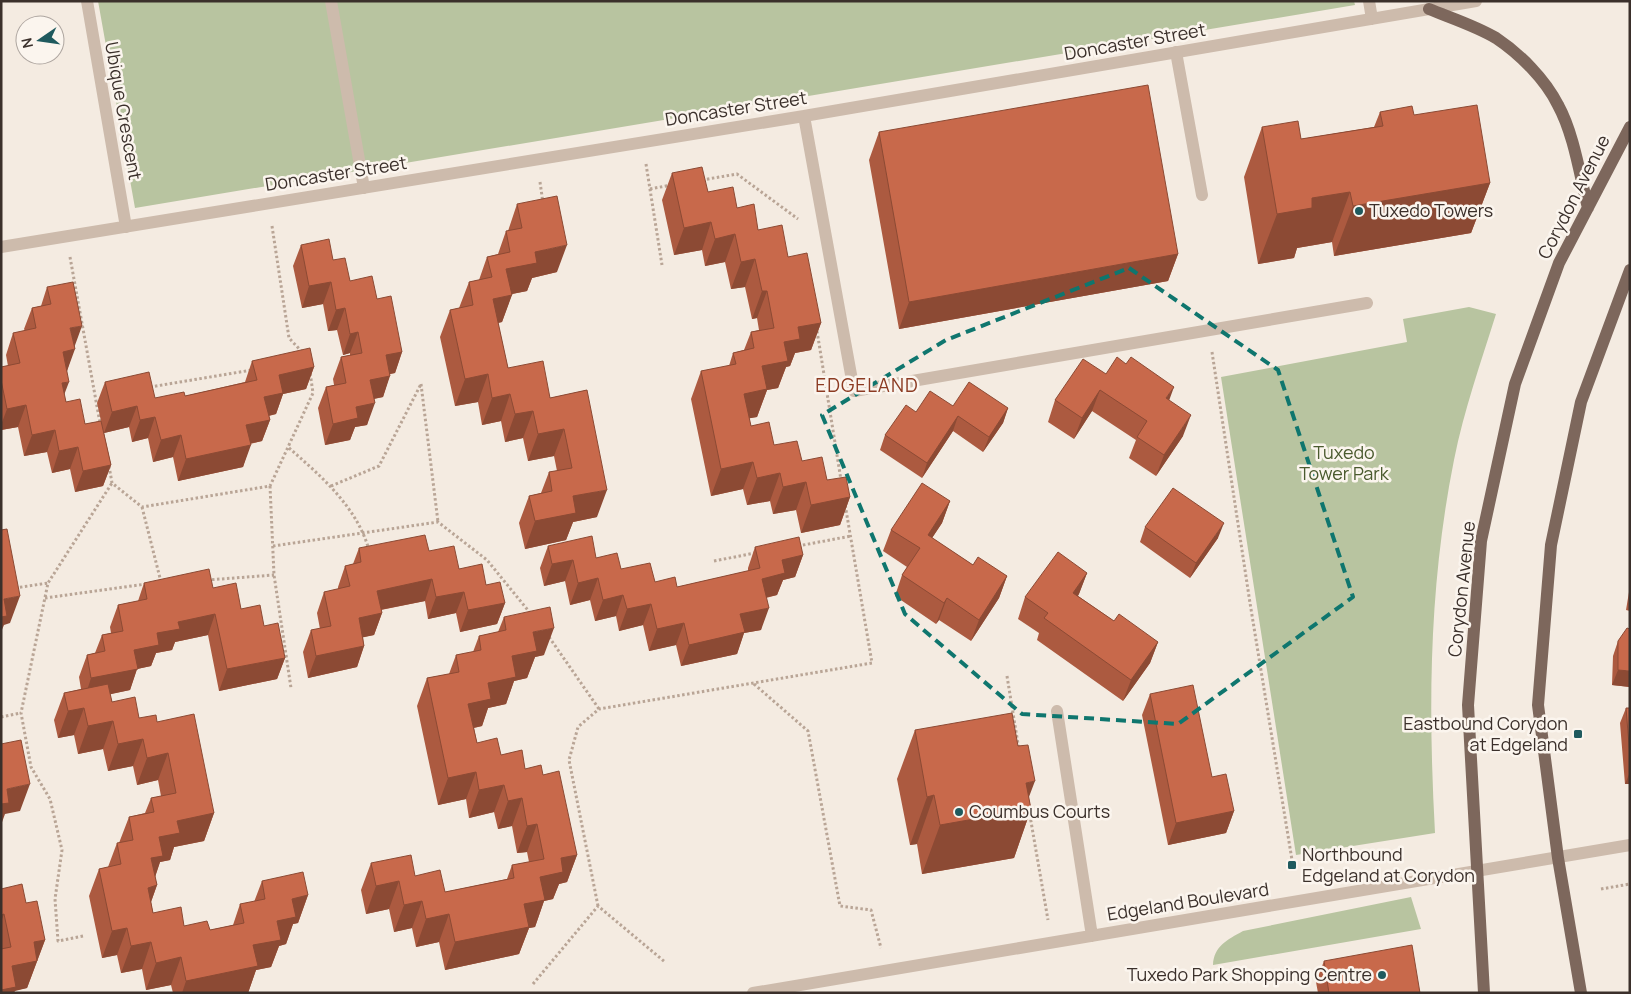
<svg xmlns="http://www.w3.org/2000/svg" width="1631" height="994" font-family="Manrope,sans-serif">
  <style>
    .green { fill: #b8c4a0 }
    .lines { fill: none; stroke-linecap: round; stroke-linejoin: round }
    .path { stroke: #b9a596; stroke-width: 3; stroke-dasharray: 2.5 2.5; stroke-linecap: butt }
    .minor { stroke: #cdbbac; stroke-width: 12 }
    .major { stroke: #7d675c; stroke-width: 12 }
    .wall { fill: #ac5a40 }
    .shaded-wall { fill: #8c4a34 }
    .building { fill: #c8694b; stroke: #8c4a34 }
    .marked { fill: none; stroke: #0f766e; stroke-width: 4; stroke-dasharray: 10 6; stroke-linejoin: round }
    .poi-dot { fill: #1f5a5e; stroke: #fbf5ee; stroke-width: 2 }
    .labels { text-anchor: middle; stroke-width: 5; stroke-linejoin: round; paint-order: stroke }
    .street-label { font-size: 18px; fill: #3b302b; stroke: #fbf5ee }
    .poi-label { font-size: 18px; fill: #3b302b; stroke: #fbf5ee; text-anchor: start }
    .park-label { font-size: 18px; fill: #4a5a2e; stroke: #fbf5ee }
    .neighbourhood-label { font-size: 19px; letter-spacing: 1px; fill: #8c3b22; stroke: #fbf5ee }
  </style>
  <rect width="100%" height="100%" fill="#f4ebe1"/>
  <path class="green" d="M98,1H1354L1355,5L135,208Z
    M1469,307L1496,314C1481,362 1464,410 1454,460C1429,585 1428,705 1435,833L1296,855L1221,377L1407,342L1403,319Z
    M1411,897L1421,929L1213,965C1214,946 1227,940 1243,931Z"/>
  <g class="lines">
    <path class="path" d="M646,164L662,265
      M702,180L737,174L798,219
      M540,182L543,203
      M650,189L671,185
      M272,226L289,338L303,353
      M70,257L100,423
      M817,331L841,480
      M1212,352L1250,603L1292,860
      M421,384L438,522
      M150,387L252,370
      M289,448C321,476 357,507 369,550
      M109,466L112,483L142,507L270,486L313,393L310,372
      M270,486L274,575L291,688
      M331,486L379,466L421,384
      M142,507L161,582
      M273,546L438,522L487,560L531,614
      M798,546L851,536
      M714,561L755,553
      M207,580L274,575
      M15,588L48,583
      M45,598L146,584
      M549,637L599,709
      M1007,676L1019,750
      M754,684L808,731L840,906L871,910L881,948
      M1,717L21,713
      M1029,810L1048,920
      M1601,889L1630,884
      M598,906L569,760L578,727L599,709L872,663L845,504
      M83,936L58,941L55,899L62,850L50,799L31,767L21,713L48,583L112,483
      M533,984L598,906L665,962"/>
    <path class="minor" d="M87,1L126,227
      M331,1L364,188
      M1369,1L1372,19
      M1176,52L1202,195
      M804,116L854,391L1367,303
      M1,247L804,116L1476,1
      M1057,711L1092,936
      M753,993L1630,845"/>
    <path class="major" d="M1429,9C1451,18 1476,26 1496,38C1520,54 1545,79 1558,105C1574,134 1580,176 1588,208
      M1484,993L1468,705L1481,541L1515,384L1559,263L1630,127
      M1581,993L1558,858L1538,705L1551,545L1581,402L1630,270"/>
  </g>
  <path class="wall" d="M1380,112L1414,115L1490,183L1471,233L1334,256L1332,242L1297,248L1294,258L1258,264L1244,177L1262,127L1301,139L1374,127Z
    M879,132L1178,254L1168,281L899,329L869,160Z
    M672,173L737,208L758,230L788,257L821,323L811,350L795,353L790,366L786,367L778,388L767,390L757,417L749,418L751,426L774,445L802,461L850,497L840,525L801,533L796,510L773,514L770,501L747,505L743,489L711,496L691,399L701,371L729,366L733,353L744,350L751,332L759,330L757,318L752,319L745,287L731,289L725,262L705,266L702,250L674,255L662,200Z
    M517,204L557,272L532,278L527,291L512,294L502,322L498,323L508,368L550,398L587,390L597,517L573,522L566,540L525,549L519,523L529,496L541,493L549,472L557,471L554,456L528,461L523,438L505,442L501,421L482,425L478,402L455,406L440,337L450,310L459,308L469,282L479,280L487,257L498,254L506,231H508Z
    M301,245L333,260L350,281L377,299L402,352L395,373L390,374L383,397L374,399L367,425L355,427L350,440L325,445L318,408L326,387L334,385L333,379L341,357L350,355V353L343,355L337,330L328,331L323,304L302,308L293,266Z
    M47,287L74,347L67,371L64,395L66,402L85,424L101,421L97,403L105,382L155,398L185,396L245,382L252,361L314,367L306,389L283,394L276,414L269,416L270,420L262,441L250,444L243,467L178,481L173,457L153,462L148,438L132,442L129,427L104,433L111,465L103,486L75,492L70,469L52,473L47,452L24,456L18,427L1,430V367L8,366L6,355L13,333L25,331L24,329L32,308L41,306Z
    M1106,374L1169,400L1183,436L1156,476L1129,458L1136,440L1092,411L1074,439L1048,422L1055,400Z
    M1008,408L1003,423L983,452L953,431L922,478L880,450L885,435L916,412Z
    M950,501L942,523L932,538L973,565L1007,576L999,598L971,641L939,620L936,624L895,596L902,575L907,567L883,551L891,530Z
    M1145,527L1218,538L1190,578L1140,542Z
    M548,546L596,558L621,569L655,582L677,587L748,571V568L755,547L803,555L795,577L783,580L777,595L766,598L761,630L744,633L737,654L681,666L676,645L649,651L643,625L619,631L616,616L595,621L590,600L570,605L565,581L544,586L540,568Z
    M359,548L429,551L486,585L505,603L497,624L460,632L456,613L428,619L425,601L381,610L382,613L374,635L363,637L364,646L357,667L308,678L303,652L311,630L320,629L317,613L324,592L338,589V587L345,566L353,564Z
    M1087,573L1078,596L1114,621L1158,642L1150,663L1123,701L1037,640L1039,633L1018,619L1025,597Z
    M144,583L213,588L264,626L285,658L277,679L219,691L208,635L175,642L172,650L156,653L151,666L137,669L130,690L110,694L112,702L139,718L157,722L214,813L204,841L174,847L170,860L160,862L155,877L157,885L151,902L153,913L184,926L210,930L233,925L240,904L254,902L262,881L308,895L298,923L293,924L286,944L279,946L271,967L256,970L248,993H173L171,985L146,990L142,969L121,973L117,955L102,958L89,896L99,869L108,867L117,843H119L129,817L145,813L151,798L161,796L158,780L137,785L133,766L108,771L103,749L78,754L74,735L58,738L54,720L64,693L81,689L79,677L87,655L95,653L102,635L111,633L110,627L118,605L138,601Z
    M1630,586V611L1626,610Z
    M504,617L544,655L535,657L527,678L514,681L506,704L488,708L482,726L474,728L477,743L501,755L525,769L543,775L577,855L567,882L559,884L553,899L544,901L535,927L529,928L519,954L445,970L439,942L416,947L412,928L394,932L389,909L366,914L361,890L371,863L415,876L445,892L507,879L512,865L529,862L527,852L517,853L512,826L498,829L494,812L469,818L466,799L438,805L417,706L427,678L449,674L456,655L473,652L479,636L498,632Z
    M1618,641L1630,687L1612,685L1613,656Z
    M1150,694L1212,777L1234,811L1226,833L1168,845L1142,715Z
    M1626,708H1630V784H1625L1620,723Z
    M915,730L1018,746L1031,809L1014,858L922,874L917,844L910,845L897,779Z
    M1,889L26,903L45,940L27,988L1,993Z
    M1324,961L1420,993H1318L1316,982Z"/>
  <path class="shaded-wall" d="M1490,183L1471,233L1334,256L1353,206Z
    M1350,192L1332,242L1297,248L1294,258L1258,264L1277,214L1312,198Z
    M711,222L702,250L674,255L684,228Z
    M735,234L725,262L705,266L715,239Z
    M567,245L557,272L532,278L527,291L497,297L506,269L535,252Z
    M1178,254L1168,281L899,329L909,302Z
    M755,259L745,287L731,289L741,262Z
    M331,282L323,304L302,308L309,286Z
    M762,291H767L757,318L752,319Z
    M512,295L502,322L483,326L493,299Z
    M345,308L337,330L328,331L336,310Z
    M821,323L811,350L795,353L790,366L786,367L778,388L767,390L757,417L734,421L744,394L762,366L798,327Z
    M82,326L74,348L70,328Z
    M358,332L350,353L343,355L350,334Z
    M75,349L67,371L63,352Z
    M402,352L395,373L378,376L386,355Z
    M314,367L306,389L283,394L276,414L257,418L264,397L279,375Z
    M488,374L478,402L455,406L465,379Z
    M390,376L383,397L362,401L370,380Z
    M69,382L61,403L62,383Z
    M1174,387L1166,409V398Z
    M1100,390L1092,411L1074,439L1082,418Z
    M510,394L501,421L482,425L492,398Z
    M375,403L367,425L355,427L350,440L325,445L333,424L356,407Z
    M26,405L18,427L1,430V425L7,409Z
    M137,406L129,427L104,433L112,412Z
    M1008,408L1003,423L983,452L989,437Z
    M533,411L523,438L505,442L515,414Z
    M1191,415L1183,436L1156,476L1164,455Z
    M958,416L953,431L922,478L927,463Z
    M155,417L148,438L132,442L140,420Z
    M270,420L262,441L238,446L246,425Z
    M564,429L554,456L528,461L538,434Z
    M55,430L47,452L24,456L32,435Z
    M181,435L173,457L153,462L161,440Z
    M251,445L243,467L178,481L186,459Z
    M78,447L70,469L52,473L59,451Z
    M753,462L743,489L711,496L721,469Z
    M111,465L103,486L75,492L83,471Z
    M780,473L770,501L747,505L757,478Z
    M806,482L796,510L773,514L783,487Z
    M607,490L597,517L573,522L566,540L525,549L535,521L573,496Z
    M850,497L840,525L801,533L811,505Z
    M950,501L942,523L920,556L928,535Z
    M1224,523L1218,538L1190,578L1196,563Z
    M803,555L795,577L783,580L777,595L754,600L762,579L782,560Z
    M573,560L565,581L544,586L552,564Z
    M1087,573L1079,594L1065,614L1073,593Z
    M1007,576L999,598L971,641L979,620Z
    M598,578L590,600L570,605L578,583Z
    M432,579L425,601L369,612L377,591Z
    M464,592L456,613L428,619L436,597Z
    M623,595L616,616L595,621L603,600Z
    M20,596L10,623L4,625L1,632V607L4,599Z
    M947,598L939,620L936,624L944,603Z
    M505,603L497,624L460,632L468,610Z
    M651,604L643,625L619,631L627,609Z
    M769,608L761,630L744,633L737,654L681,666L689,645L740,614Z
    M382,613L374,635L351,640L359,618Z
    M215,614L208,635L175,642L172,650L156,653L151,666L137,669L130,690L84,700L91,678L134,650L157,633L178,622Z
    M684,623L676,645L649,651L657,629Z
    M554,628L544,655L535,657L527,678L514,681L506,704L488,708L482,726L458,731L468,704L488,683L533,632Z
    M1158,642L1150,663L1123,701L1131,680Z
    M364,646L357,667L308,678L316,656Z
    M285,658L277,679L219,691L227,669Z
    M1618,670L1630,671V687L1612,685Z
    M84,708L74,735L58,738L68,711Z
    M113,721L103,749L78,754L88,726Z
    M143,739L133,766L108,771L118,744Z
    M168,753L158,780L137,785L147,758Z
    M476,772L466,799L438,805L448,778Z
    M1630,772V784H1625Z
    M1035,781L1024,810L1031,809L1014,858L922,874L940,825L1026,783Z
    M30,784L20,811L5,814L1,825V804L7,789Z
    M504,785L494,812L469,818L479,790Z
    M934,795L917,844L910,845L927,797Z
    M522,798L512,826L498,829L508,801Z
    M1234,811L1226,833L1168,845L1176,823Z
    M214,813L204,841L174,847L170,860L160,862L153,883L141,885L159,837L177,821Z
    M537,824L527,852L517,853L527,826Z
    M577,855L567,882L559,884L553,899L544,901L535,927L529,928L519,954L445,970L455,942L524,904L540,877L561,858Z
    M399,881L389,909L366,914L376,886Z
    M157,885L147,913L148,888Z
    M308,895L298,923L293,924L286,944L279,946L271,967L256,970L248,993H182L186,981L253,945L292,899Z
    M422,901L412,928L394,932L404,905Z
    M4,914L1,922V915Z
    M449,914L439,942L416,947L426,919Z
    M127,928L117,955L102,958L112,931Z
    M45,940L27,988L15,991L14,993H1V990L12,966L34,942Z
    M151,942L142,969L121,973L131,946Z
    M181,957L171,985L146,990L156,963Z"/>
  <path class="building" d="M1148,85L1178,254L909,302L879,132Z
    M1477,105L1490,183L1353,206L1350,192L1312,198V208L1277,214L1262,127L1298,121L1301,139L1383,126L1380,112L1412,106L1414,115Z
    M702,167L708,192L733,187L737,208L754,204L758,230L782,225L788,257L807,253L821,323L798,327L800,339L784,342L788,361L762,366L767,389L744,394L751,426L769,422L774,445L797,441L802,461L822,457L827,480L846,477L850,497L811,505L806,482L783,487L780,473L757,478L753,462L721,469L701,371L736,364L733,353L754,348L751,332L774,328L767,291H762L755,259L741,262L735,234L715,239L711,222L684,228L672,173Z
    M557,196L567,245L535,252L537,263L506,269L512,295L493,299L508,368L543,361L550,398L587,390L607,490L573,496L576,513L535,521L529,496L552,491L549,472L572,468L564,429L538,434L533,411L515,414L510,394L492,398L488,374L465,379L450,310L473,305L469,282L492,277L487,257L510,252L506,231L522,228L517,204Z
    M329,239L333,260L345,258L350,281L372,276L377,299L391,296L402,352L386,355L390,376L370,380L375,403L356,407L358,418L333,424L326,387L346,383L341,357L362,353L358,332L350,334L345,308L336,310L331,282L309,286L301,245Z
    M73,282L82,326L70,328L75,349L63,352L69,382L62,383L66,402L80,399L85,424L101,421L111,465L83,471L78,447L59,451L55,430L32,435L26,405L7,409L1,380V367L20,363L13,333L36,328L32,308L51,304L47,287Z
    M310,348L314,367L279,375L283,393L264,397L270,420L246,425L251,445L186,459L181,435L161,440L155,417L140,420L137,406L112,412L105,382L149,372L155,398L184,392L185,396L257,380L252,361Z
    M1117,357L1126,364L1131,357L1174,387L1166,398L1191,415L1164,455L1137,437L1147,421L1100,390L1082,418L1055,400L1083,359L1106,374Z
    M969,382L1008,408L989,437L958,416L927,463L885,435L906,405L916,412L930,391L953,406Z
    M922,483L950,501L928,535L973,565L978,557L1007,576L979,620L947,598L944,603L902,575L920,548L891,530Z
    M1173,488L1224,523L1196,563L1145,527Z
    M7,529L20,596L4,599L7,616L1,617V530Z
    M425,535L429,551L454,546L459,569L482,564L486,585L500,582L505,603L468,610L464,592L436,597L432,579L377,591L382,613L359,618L364,646L316,656L311,630L331,626L324,592L350,586L345,566L361,562L359,548Z
    M592,536L596,558L617,553L621,569L650,563L655,582L675,577L677,587L760,568L755,547L799,537L803,555L782,560L785,573L762,579L769,608L740,614L745,632L689,645L684,623L657,629L651,604L627,609L623,595L603,600L598,578L578,583L573,560L552,564L548,546Z
    M1058,552L1087,573L1073,593L1114,621L1119,614L1158,642L1131,680L1044,618L1048,613L1025,597Z
    M209,569L213,588L236,583L241,609L260,605L264,626L278,623L285,658L227,669L215,614L178,622L180,629L157,633L159,645L134,650L138,669L91,678L87,655L105,651L102,635L123,631L118,605L147,599L144,583Z
    M550,607L554,628L533,632L537,651L512,656L516,677L488,683L491,699L468,704L477,743L497,738L501,755L522,750L525,769L541,765L543,775L559,771L577,855L561,858L563,872L540,877L545,900L524,904L529,927L455,942L449,914L426,919L422,901L404,905L399,881L376,886L371,863L411,855L415,876L440,870L445,892L514,878L512,865L544,859L537,824L527,826L522,798L508,801L504,785L479,790L476,772L448,778L427,678L459,672L456,655L481,650L479,636L506,630L504,617Z
    M1627,628L1630,629V671L1618,670V641Z
    M108,684L112,702L135,697L139,718L156,715L157,722L194,714L214,813L177,821L180,833L159,837L163,856L151,858L157,885L148,888L153,913L181,907L184,926L207,921L210,930L244,923L240,904L265,899L262,881L303,872L308,895L292,899L296,917L277,921L281,940L253,945L258,966L186,981L181,957L156,963L151,942L131,946L127,928L112,931L99,869L121,864L117,843L133,840L129,817L154,812L151,798L176,793L168,753L147,758L143,739L118,744L113,721L88,726L84,708L68,711L64,693Z
    M1193,685L1212,777L1226,774L1234,811L1176,823L1150,694Z
    M1626,708H1630V757Z
    M1012,713L1018,746L1028,745L1035,781L1026,783L1031,809L940,825L934,795L927,797L915,730Z
    M21,740L30,784L7,789L9,803L1,804V744Z
    M22,884L26,903L37,901L45,940L34,942L37,961L12,966L16,987L1,990V949L11,947L4,914L1,915V889Z
    M1412,945L1420,993H1329L1324,961Z"/>
  <path class="marked" d="M1129,268L1278,370L1353,597L1178,724L1022,714L905,614L822,415L946,340Z"/>
  <g class="poi-dot">
    <circle cx="1359" cy="211" r="5"/>
    <rect x="1573" y="729" width="10" height="10" rx="2.5"/>
    <circle cx="959" cy="812" r="5"/>
    <rect x="1287" y="860" width="10" height="10" rx="2.5"/>
    <circle cx="1382" cy="975" r="5"/>
  </g>
  <g class="labels">
    <g class="street-label">
      <text transform="translate(1135 42) rotate(-10)" y="6">Doncaster Street</text>
      <text transform="translate(736 109) rotate(-9)" y="6">Doncaster Street</text>
      <text transform="translate(123 111) rotate(80)" y="6">Ubique Crescent</text>
      <text transform="translate(336 174) rotate(-9)" y="6">Doncaster Street</text>
      <text transform="translate(1574 197) rotate(-63)" y="6">Corydon Avenue</text>
      <text transform="translate(1462 589) rotate(-84)" y="6">Corydon Avenue</text>
      <text transform="translate(1188 902) rotate(-9)" y="6">Edgeland Boulevard</text>
    </g>
    <g class="poi-label">
      <text x="1369" y="217">Tuxedo Towers</text>
      <text x="1568" y="730" text-anchor="end">Eastbound Corydon<tspan x="1568" dy="21">at Edgeland</tspan></text>
      <text x="969" y="818">Coumbus Courts</text>
      <text x="1302" y="861">Northbound<tspan x="1302" dy="21">Edgeland at Corydon</tspan></text>
      <text x="1372" y="981" text-anchor="end">Tuxedo Park Shopping Centre</text>
    </g>
    <g class="park-label">
      <text x="1344" y="459">Tuxedo<tspan x="1344" dy="21">Tower Park</tspan></text>
    </g>
    <g class="neighbourhood-label">
      <text x="867" y="392">EDGELAND</text>
    </g>
  </g>
  <rect width="1631" height="994" fill="none" stroke="#3b302b" stroke-width="5"/>
  <g transform="translate(40 40) rotate(257)"><circle r="24" fill="#fbf5ee" stroke="#aea6a0"/>
  <path d="M0-4L9 19L0 12L-9 19Z" fill="#1f5a5e"/>
  <text y="-8" font-size="14" font-weight="bold" text-anchor="middle" fill="#3b302b">N</text>
  </g>
</svg>
